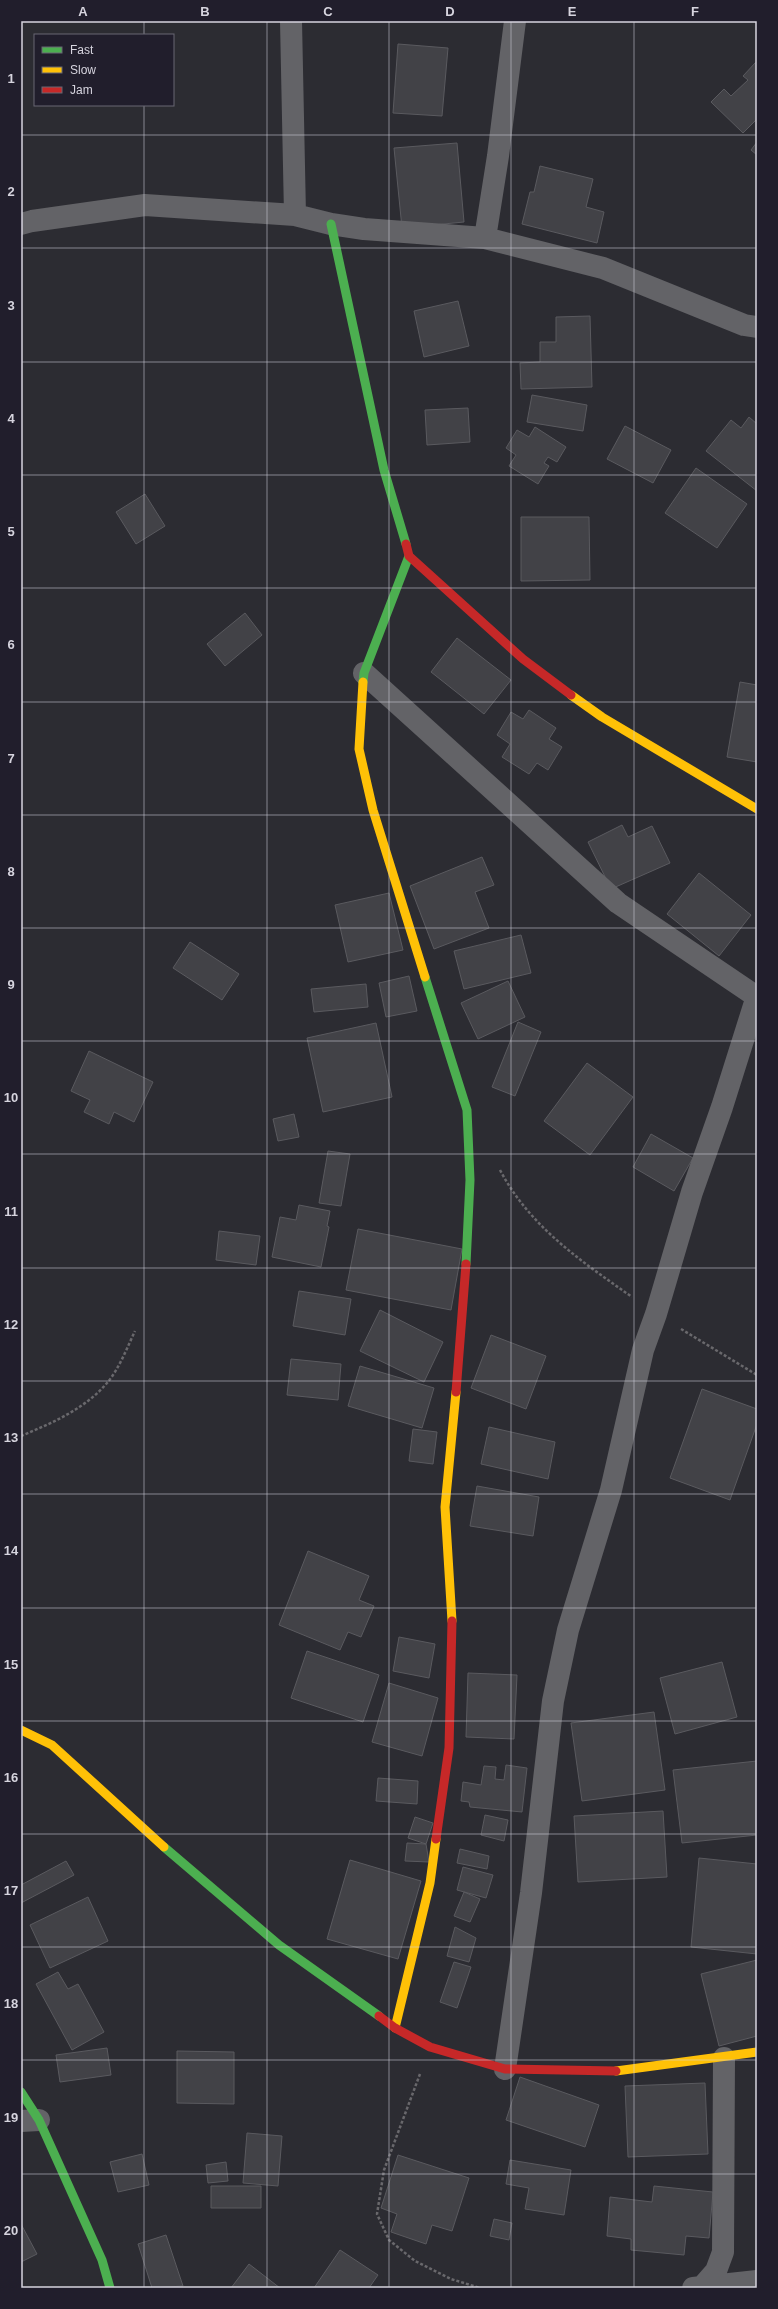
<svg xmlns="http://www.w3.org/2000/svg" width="778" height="2309" font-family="Arial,sans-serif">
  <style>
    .building { fill: #424247; stroke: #5a5a5f }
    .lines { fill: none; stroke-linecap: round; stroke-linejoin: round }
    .path { stroke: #69686c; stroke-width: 2.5; stroke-dasharray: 3 2; stroke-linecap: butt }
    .street { stroke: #636367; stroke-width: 22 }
    .fast { stroke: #4caf50; stroke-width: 9 }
    .slow { stroke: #ffc107; stroke-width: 9 }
    .jam { stroke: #c62828; stroke-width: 9 }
    .grid { fill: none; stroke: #d6d4de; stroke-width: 1; stroke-opacity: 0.55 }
    .neatline { fill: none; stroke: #d6d4de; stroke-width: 1.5 }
    .grid-label { font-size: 13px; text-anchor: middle; font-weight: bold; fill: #d6d4de }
  </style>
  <rect width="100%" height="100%" fill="#2c2c32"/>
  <path class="building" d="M398,44L448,48L442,116L393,113Z
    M756,62L757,119L743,133L711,102L724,89L731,96L748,80L743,76Z
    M757,142V155L751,150Z
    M457,143L464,222L402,228L394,148Z
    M540,166L593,179L586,207L604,212L597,243L522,224L530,192H534Z
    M458,301L469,346L424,357L414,311Z
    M590,316L592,387L521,389L520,363L540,362V342H556V317Z
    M532,395L587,405L583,431L527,422Z
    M468,408L470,442L427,445L425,410Z
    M749,417L757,424V491L706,451L731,420L741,428Z
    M625,426L671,450L653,483L607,459Z
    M535,427L566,447L557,462L548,457L544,463L549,466L538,484L509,466L516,455L506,448L517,430L529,437Z
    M696,468L747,504L717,548L665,513Z
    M145,494L165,526L136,544L116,512Z
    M521,517H589L590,580L521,581Z
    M245,613L262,635L225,666L207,644Z
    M457,638L511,680L484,714L431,672Z
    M740,682L757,685V762L727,757Z
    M529,710L556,728L549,739L562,747L548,770L537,763L529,774L502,757L510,744L497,735L511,712L523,719Z
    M622,825L628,837L652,826L670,863L611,889L588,842Z
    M482,857L494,885L475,892L489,928L434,949L410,886Z
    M699,873L751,915L719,956L667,914Z
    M389,893L403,950L348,962L335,905Z
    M521,935L531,973L464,989L454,951Z
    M190,942L239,974L222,1000L173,968Z
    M409,976L417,1011L386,1017L379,983Z
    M508,981L525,1017L478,1039L461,1003Z
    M366,984L368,1007L314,1012L311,989Z
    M518,1022L541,1032L515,1096L492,1087Z
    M376,1023L392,1097L323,1112L307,1038Z
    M89,1051L153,1082L134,1122L114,1112L109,1124L84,1112L90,1100L71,1091Z
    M587,1063L633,1097L590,1155L544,1121Z
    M294,1114L299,1137L278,1141L273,1119Z
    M651,1134L693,1158L674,1191L633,1167Z
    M328,1151L350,1154L341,1206L319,1203Z
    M299,1205L330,1211L327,1226L329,1227L321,1267L272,1257L280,1217L296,1220Z
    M358,1229L462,1249L451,1310L346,1290Z
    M219,1231L260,1236L256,1265L216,1260Z
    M299,1291L351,1299L345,1335L293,1326Z
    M380,1310L443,1342L424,1382L360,1351Z
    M491,1335L546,1356L526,1409L471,1388Z
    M291,1359L341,1364L338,1400L287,1395Z
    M360,1366L434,1388L422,1428L348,1406Z
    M702,1389L757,1409V1424L730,1500L670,1478Z
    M489,1427L555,1442L548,1479L481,1464Z
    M413,1429L437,1432L433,1464L409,1461Z
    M477,1486L539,1497L533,1536L470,1526Z
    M308,1551L369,1576L359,1600L374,1606L361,1637L348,1632L340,1650L279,1625Z
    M399,1637L435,1644L429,1678L393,1671Z
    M307,1651L379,1675L363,1722L291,1698Z
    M722,1662L737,1717L675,1734L660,1678Z
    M468,1673L517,1675L514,1739L466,1737Z
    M389,1683L438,1698L422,1756L372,1742Z
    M654,1712L665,1790L582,1801L571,1723Z
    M757,1761V1835L682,1843L673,1770Z
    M506,1765L527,1768L522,1812L470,1807L469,1802L461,1801L463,1782L481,1785L484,1766L496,1767L495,1779L504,1780Z
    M378,1778L418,1781L417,1804L376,1801Z
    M663,1811L667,1877L578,1882L574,1816Z
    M485,1815L508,1820L504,1841L481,1835Z
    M415,1817L433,1823L426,1844L408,1838Z
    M407,1843L426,1844L429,1862L405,1861Z
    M460,1849L489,1856L487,1869L457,1863Z
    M699,1858L757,1864V1954L691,1947Z
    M350,1860L421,1881L398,1959L327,1939Z
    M66,1861L74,1875L21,1903V1885Z
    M463,1867L493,1875L486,1898L457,1890Z
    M464,1892L480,1899L470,1922L454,1916Z
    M88,1897L108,1941L50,1968L30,1925Z
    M455,1927L476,1938L469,1962L447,1956Z
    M757,1960V2036L719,2046L701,1974Z
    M454,1962L471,1967L457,2008L440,2002Z
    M58,1972L68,1989L78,1984L104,2032L72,2050L36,1984Z
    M107,2048L111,2075L60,2082L56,2055Z
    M177,2051L234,2052V2104L177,2103Z
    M520,2077L599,2105L585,2147L506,2120Z
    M705,2083L708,2154L628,2157L625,2086Z
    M247,2133L282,2136L278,2186L243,2183Z
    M142,2154L149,2185L118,2192L110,2162Z
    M398,2155L469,2178L452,2231L432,2225L426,2244L391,2232L397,2214L381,2208Z
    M510,2160L571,2170L564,2215L525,2209L529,2188L506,2184Z
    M226,2162L228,2181L208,2183L206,2165Z
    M211,2186H261V2208H211Z
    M654,2186L713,2192L709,2238L686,2236L684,2255L631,2250V2239L607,2236L610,2197L652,2202Z
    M494,2219L512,2223L509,2240L490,2236Z
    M21,2224L37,2254L21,2262Z
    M166,2235L183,2286L152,2288L138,2244Z
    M340,2250L378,2275L369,2288H314Z
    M249,2264L280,2288H231Z"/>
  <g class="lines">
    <path class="path" d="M500,1170C530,1227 581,1261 632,1297
      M681,1329L757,1375
      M21,1436C52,1423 85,1409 107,1383C119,1369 127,1348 135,1331
      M420,2074L384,2170L377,2214L389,2240L415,2261L451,2279L480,2288"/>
    <path class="street" d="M291,21L295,215
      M21,224L32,221L145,205L295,215L331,224L364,229L485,238L603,268L744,325L757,327
      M485,238L498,156L515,21
      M364,673L618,903L757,997
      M505,2069L531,1893L553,1701L568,1630L611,1490L643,1350L656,1314L692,1192L722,1107L757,996
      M21,2121L39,2120
      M702,2287L757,2281
      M693,2288L702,2287L716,2271L723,2252L724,2058"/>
    <path class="fast" d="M331,224L384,470L406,544
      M363,682L364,673L409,556
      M425,977L467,1110L470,1180L466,1264
      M164,1847L279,1945L379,2016
      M21,2092L39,2120L102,2260L110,2288"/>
    <path class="slow" d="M363,682L359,749L373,810L425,977
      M571,695L602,717L757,809
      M452,1621L445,1507L456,1392
      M21,1730L52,1745L164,1847
      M395,2028L430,1883L436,1839
      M616,2071L757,2052"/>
    <path class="jam" d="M406,544L409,556L523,659L571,695
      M456,1392L466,1264
      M436,1839L449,1748L452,1621
      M379,2016L395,2028L430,2047L505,2069L616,2071"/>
  </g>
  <path class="grid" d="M144,21V35M267,21V2288M389,21V2288M511,21V2288M634,21V2288M144,105V2288M21,135H757M21,248H757M21,362H757M21,475H757M21,588H757M21,702H757M21,815H757M21,928H757M21,1041H757M21,1154H757M21,1268H757M21,1381H757M21,1494H757M21,1608H757M21,1721H757M21,1834H757M21,1947H757M21,2060H757M21,2174H757"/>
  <rect width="778" height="2309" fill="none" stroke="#211e2c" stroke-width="44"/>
  <rect x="34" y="34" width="140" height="72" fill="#211e2c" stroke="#696773"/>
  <rect x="42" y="47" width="20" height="6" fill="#4caf50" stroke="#696773"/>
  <text x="70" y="54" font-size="12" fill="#d6d4de">Fast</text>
  <rect x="42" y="67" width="20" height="6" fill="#ffc107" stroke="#696773"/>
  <text x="70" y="74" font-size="12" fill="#d6d4de">Slow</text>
  <rect x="42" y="87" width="20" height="6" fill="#c62828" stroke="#696773"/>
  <text x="70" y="94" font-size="12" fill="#d6d4de">Jam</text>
  <rect x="22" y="22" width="734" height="2265" class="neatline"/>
  <g class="grid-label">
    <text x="83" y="16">A</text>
    <text x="205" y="16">B</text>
    <text x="328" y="16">C</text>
    <text x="450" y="16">D</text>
    <text x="572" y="16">E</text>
    <text x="695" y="16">F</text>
    <text x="11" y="83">1</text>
    <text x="11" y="196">2</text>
    <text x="11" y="310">3</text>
    <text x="11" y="423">4</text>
    <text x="11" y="536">5</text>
    <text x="11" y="649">6</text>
    <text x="11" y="763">7</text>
    <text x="11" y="876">8</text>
    <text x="11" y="989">9</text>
    <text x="11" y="1102">10</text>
    <text x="11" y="1216">11</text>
    <text x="11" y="1329">12</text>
    <text x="11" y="1442">13</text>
    <text x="11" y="1555">14</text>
    <text x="11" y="1669">15</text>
    <text x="11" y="1782">16</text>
    <text x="11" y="1895">17</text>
    <text x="11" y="2008">18</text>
    <text x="11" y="2122">19</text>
    <text x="11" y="2235">20</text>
  </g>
</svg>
